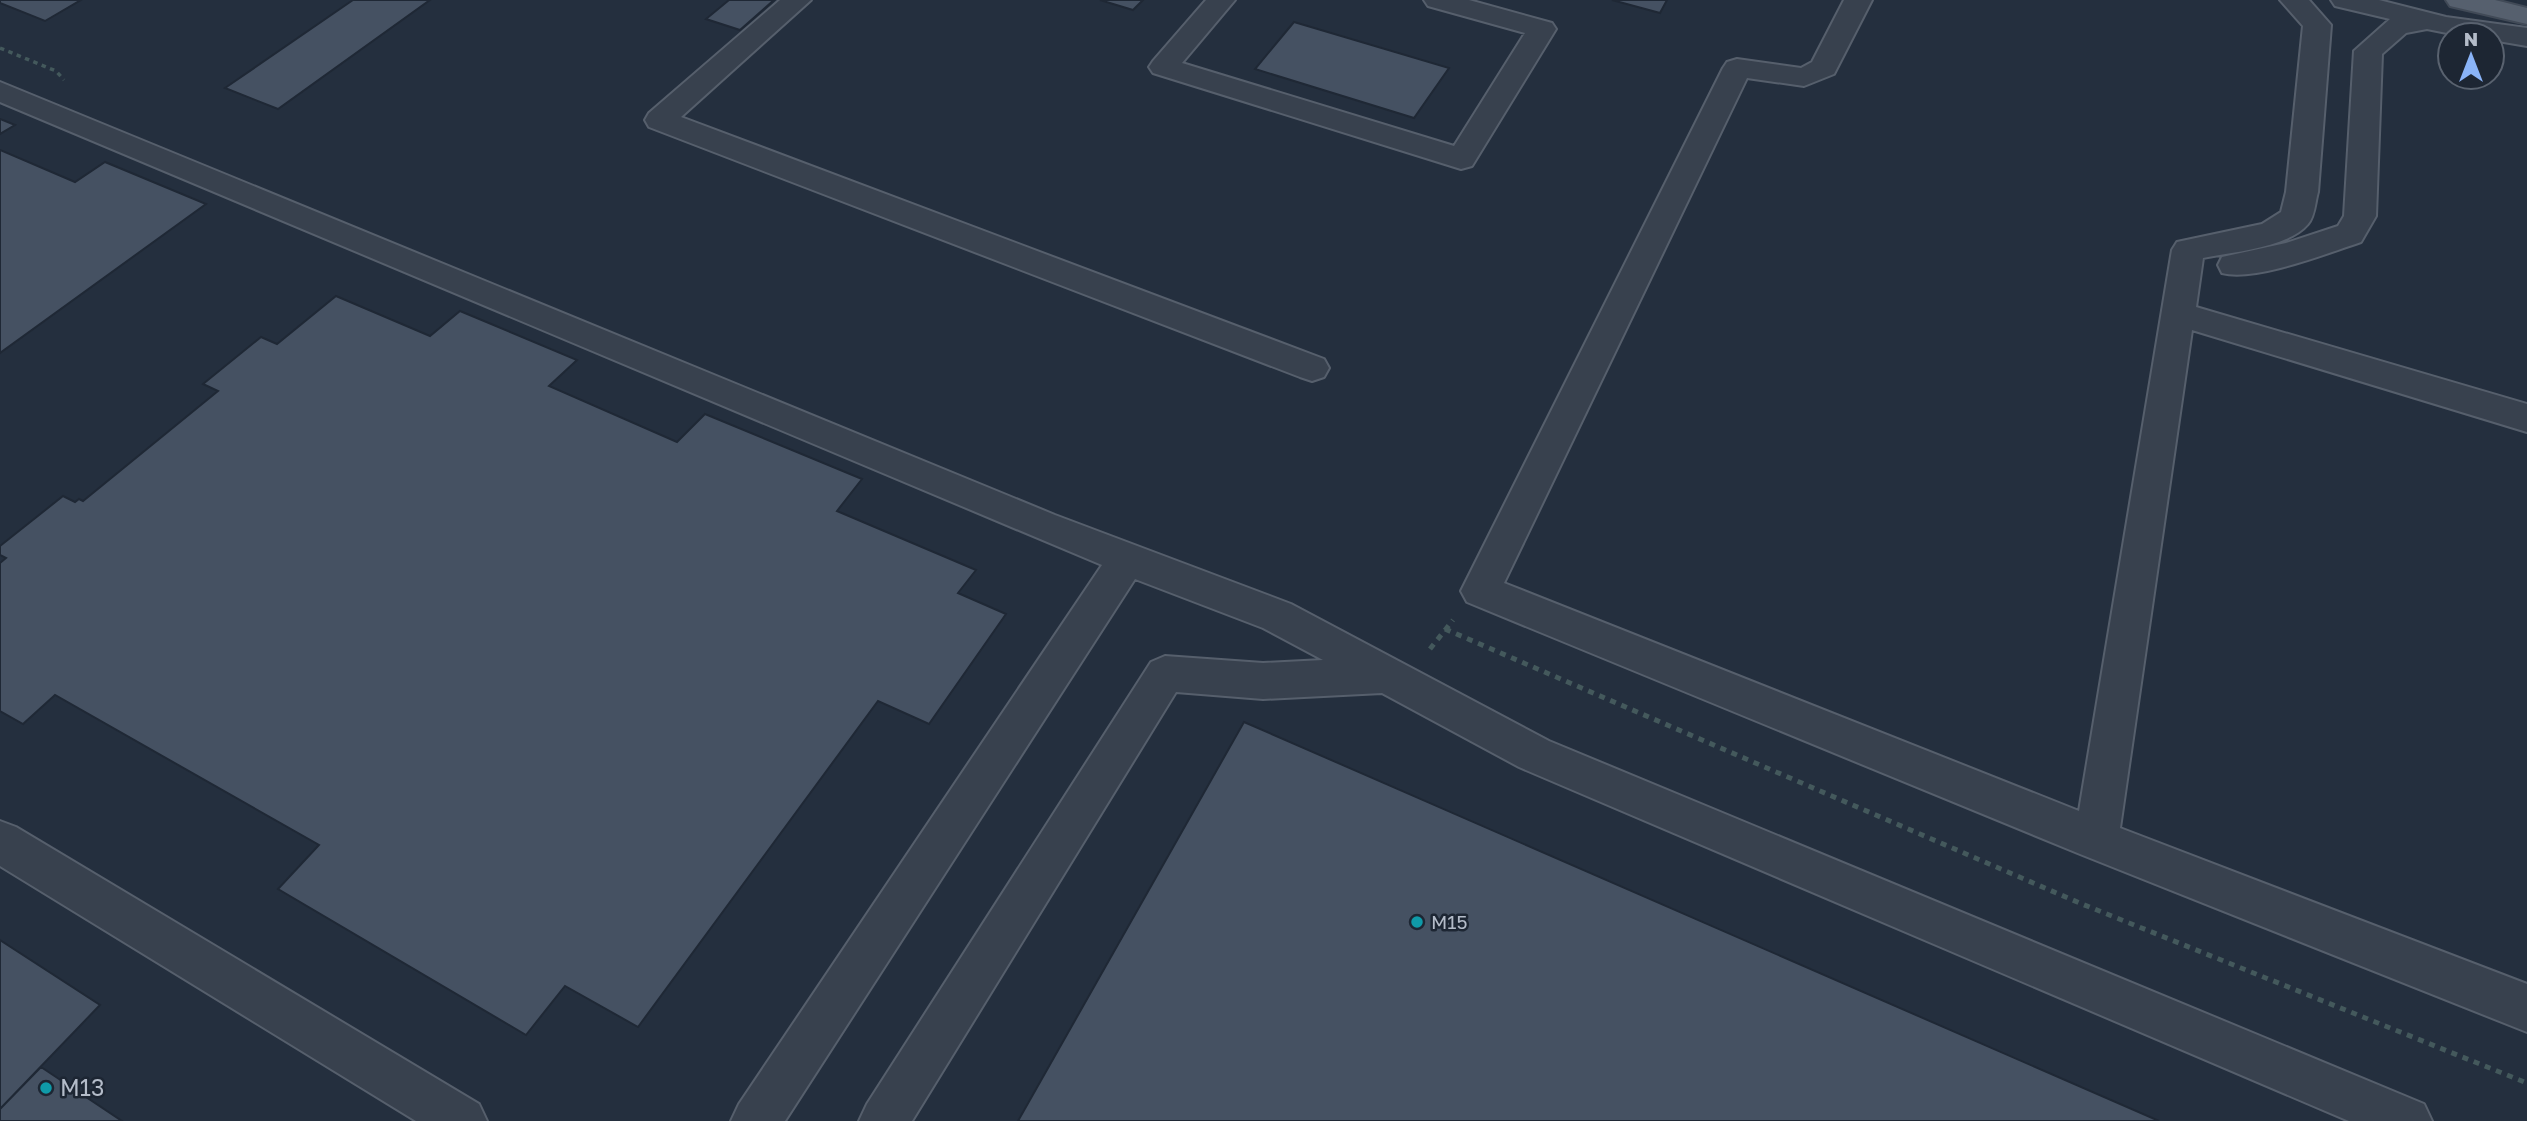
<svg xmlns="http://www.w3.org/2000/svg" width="2527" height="1121" font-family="'Golos Text',sans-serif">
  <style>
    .building { fill: #455162; stroke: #1f2835; stroke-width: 2 }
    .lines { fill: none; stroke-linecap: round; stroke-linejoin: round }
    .minor-casing { stroke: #565f6c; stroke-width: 4 }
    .major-casing { stroke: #414a57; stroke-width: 4 }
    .path-far1 { stroke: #44595c; stroke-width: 3.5; stroke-dasharray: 4.5 4.5; stroke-linecap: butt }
    .path { stroke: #44595c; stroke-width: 5; stroke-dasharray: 6 6; stroke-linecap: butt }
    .minor { fill: #38414e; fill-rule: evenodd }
    .major { fill: #56606e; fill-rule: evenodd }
    .culture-dot { fill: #0f9aa8; stroke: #1d2633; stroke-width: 2.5 }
    .labels { text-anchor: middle; stroke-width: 5; stroke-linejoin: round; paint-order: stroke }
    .poi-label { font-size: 19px; fill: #b4bcc9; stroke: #1d2633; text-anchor: start }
    .near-poi-label { font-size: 23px; fill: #b4bcc9; stroke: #1d2633; text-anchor: start }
  </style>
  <rect width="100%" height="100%" fill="#242f3e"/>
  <path class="building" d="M0,0H81L45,21L0,3Z
    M353,0H430L278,109L225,88Z
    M729,0H774L740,30L706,19Z
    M1100,0H1143L1133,10Z
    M1612,0H1667L1660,13Z
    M1294,22L1449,68L1414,118L1255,69Z
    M0,119L15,125L0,134Z
    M0,150L75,182L105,162L206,204L0,353Z
    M336,296L430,336L460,311L577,360L549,386L677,442L705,414L862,479L837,511L976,570L958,593L1006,614L929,724L878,701L638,1027L565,986L526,1035L278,889L319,845L55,695L23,724L0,711V563L6,558L0,555V546L63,496L75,502L79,499L83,501L218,391L203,384L261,337L277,344Z
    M1244,722L2159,1121H1018Z
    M0,940L100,1005L0,1109Z
    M41,1067L122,1121H0V1109Z"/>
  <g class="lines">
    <g class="minor-casing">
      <path id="minor" d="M780,0H811L681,117L1324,359L1329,368L1324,377L1312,381L1300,377L649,127L645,120L649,113Z
        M1206,0H1235L1182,63L1454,146L1525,33L1428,6L1424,0H1469L1552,23L1556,29L1472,166L1461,169L1153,73L1149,67L1153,61Z
        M1844,0H1872L1834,74L1804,86L1747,78L1504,583L2079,811L2172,250L2177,242L2262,224L2281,212L2286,192L2303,26L2280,0H2309L2331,25L2318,192C2315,202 2315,216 2308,224C2288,248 2232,252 2203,258L2196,307L2527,404V432L2192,330L2120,828L2527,984V1032L2080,854L1467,602L1461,591L1723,68L1727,62L1737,59L1801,68L1812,62Z
        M2331,0H2379L2446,17L2527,28V46L2492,40V35H2457L2427,29L2406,33L2382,54L2376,216L2361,242C2328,253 2255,282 2222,273L2218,265L2222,257L2286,243L2338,226L2344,216L2354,51L2390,19L2335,6Z
        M0,82L1055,515L1291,604L1549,741L2424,1104L2432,1121H2349L1519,767L1382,693L1263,699L1176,692L912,1121H859L867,1104L1151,662L1165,656L1263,663L1323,660L1263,628L1135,579L785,1121H731L739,1104L1102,565L0,102Z
        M0,821L16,827L479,1104L487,1121H416L0,866Z"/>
    </g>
    <g class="major-casing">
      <path id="major" d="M2446,0H2495L2527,8V24L2450,6Z"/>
    </g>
    <path class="path-far1" d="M0,48L56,71L64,80"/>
    <path class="path" d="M1445,629L2082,904L2527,1083
      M1430,649L1453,620"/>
    <use href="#minor" class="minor"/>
    <use href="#major" class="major"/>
  </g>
  <g class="culture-dot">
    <circle cx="1417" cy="922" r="7"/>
    <circle cx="46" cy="1088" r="7"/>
  </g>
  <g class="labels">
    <g class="poi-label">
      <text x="1431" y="929">M15</text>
    </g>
    <g class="near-poi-label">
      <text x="60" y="1096">M13</text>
    </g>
  </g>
  <g transform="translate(2471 56)"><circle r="33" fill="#1d2633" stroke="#59626f" stroke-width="2"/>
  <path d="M0-5L12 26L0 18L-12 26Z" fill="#8ab4f8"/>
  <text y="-10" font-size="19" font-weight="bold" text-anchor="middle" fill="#b4bcc9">N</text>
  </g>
</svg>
